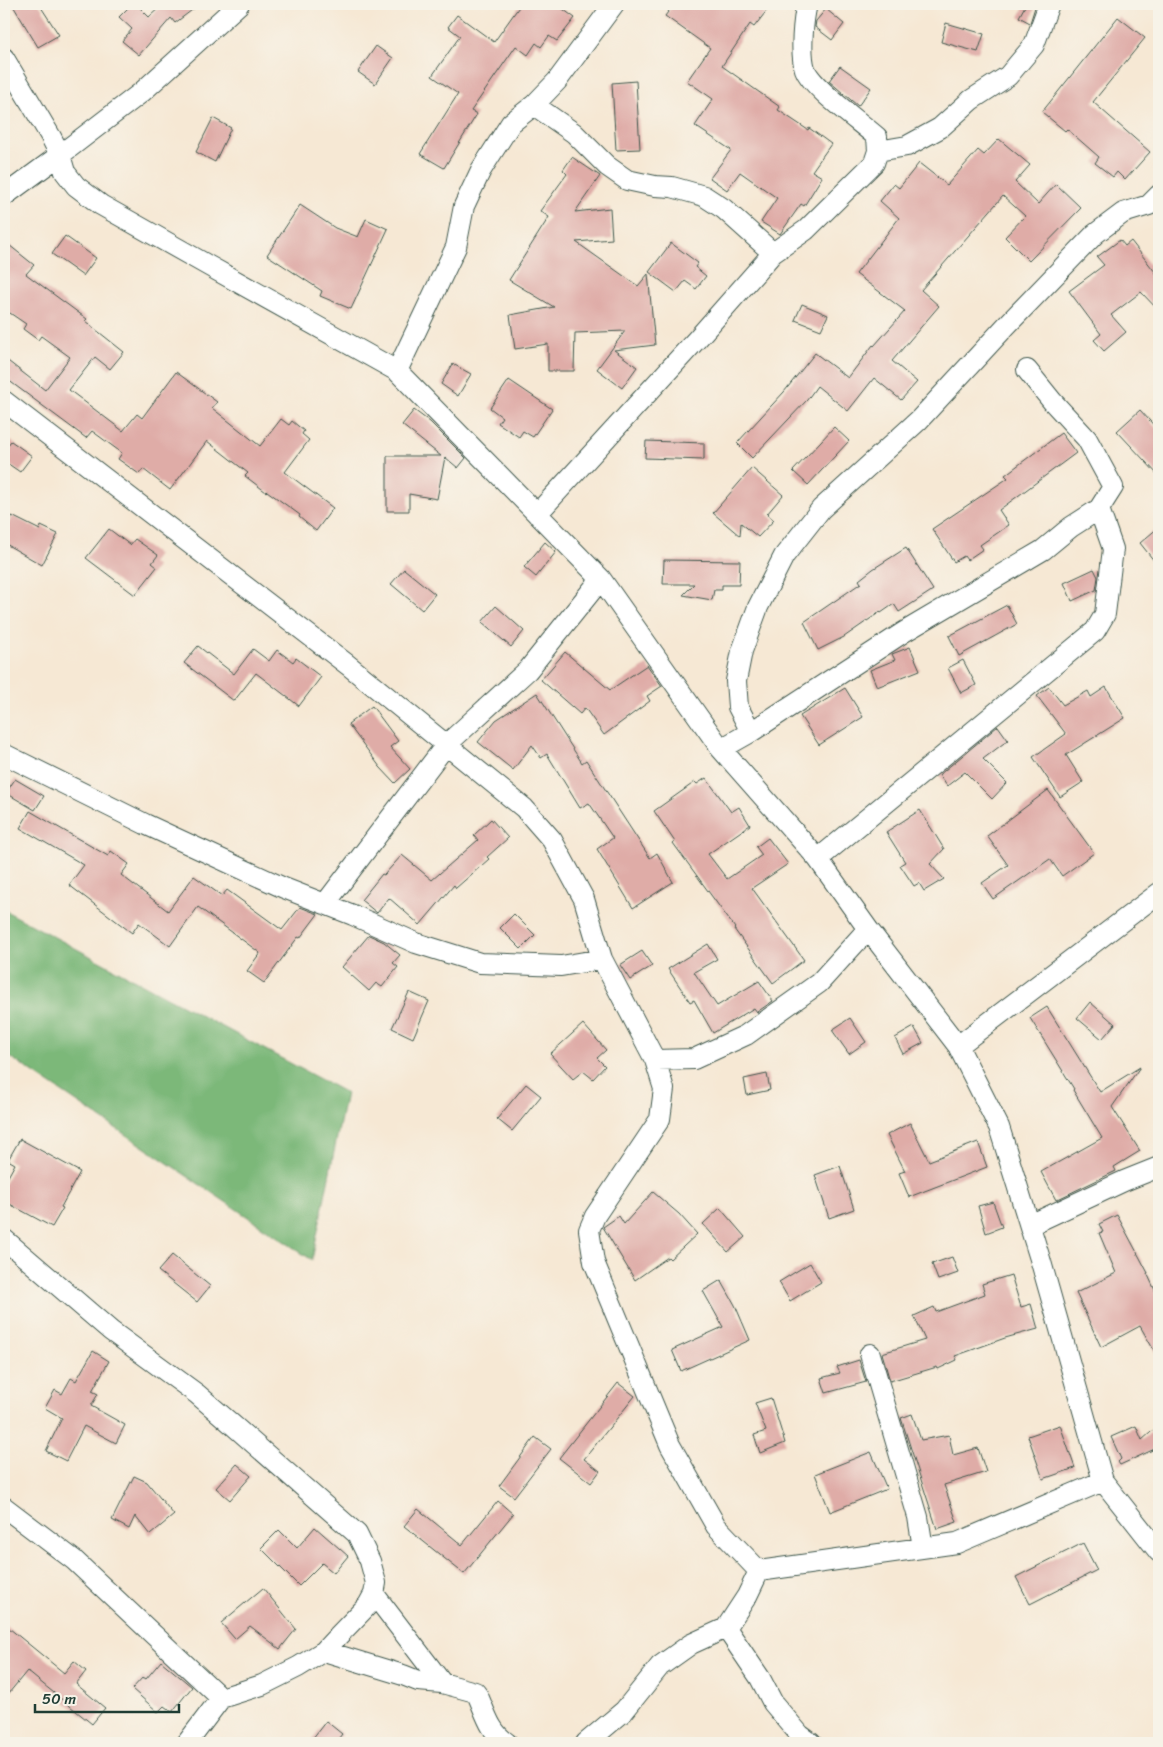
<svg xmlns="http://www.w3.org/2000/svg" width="1163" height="1747" font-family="Sriracha,sans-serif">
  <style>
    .forest { fill: #7bb879; stroke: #4d7a56 }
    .building { fill: #dfaca7 }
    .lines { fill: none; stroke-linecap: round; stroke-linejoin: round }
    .minor-casing { stroke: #3f574c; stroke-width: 22 }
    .minor { stroke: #fff; stroke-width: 20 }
  </style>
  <rect width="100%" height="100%" fill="#f7f3e8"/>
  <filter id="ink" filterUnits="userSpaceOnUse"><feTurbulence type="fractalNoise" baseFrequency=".02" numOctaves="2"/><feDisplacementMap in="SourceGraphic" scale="10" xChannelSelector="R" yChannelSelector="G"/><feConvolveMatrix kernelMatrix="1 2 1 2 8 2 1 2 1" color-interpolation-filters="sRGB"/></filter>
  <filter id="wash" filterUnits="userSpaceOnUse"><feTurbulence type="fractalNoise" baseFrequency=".0096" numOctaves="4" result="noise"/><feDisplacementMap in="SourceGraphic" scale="20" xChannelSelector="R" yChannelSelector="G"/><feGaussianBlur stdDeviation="1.12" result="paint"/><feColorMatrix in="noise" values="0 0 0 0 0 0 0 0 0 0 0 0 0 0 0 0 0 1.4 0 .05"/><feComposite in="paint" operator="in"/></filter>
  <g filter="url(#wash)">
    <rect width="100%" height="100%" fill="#f6e8d4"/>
    <path class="forest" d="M4,910L346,1093L312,1260L4,1053Z"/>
    <g id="blocks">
      <path class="building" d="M12,4H39L59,35L38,47Z
        M132,4H136L149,17L161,6L159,4H200L175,23L171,18L139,55L122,41L132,29L119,17Z
        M521,4H556L575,18L557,41L549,36L541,47L536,43L528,55L516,46L471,111L477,114L444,168L420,154L458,94L432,76L460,36L448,27L457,15L494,42Z
        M674,4H772L754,27L750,24L722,66L780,107L778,110L808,130L809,128L831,144L812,171L822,177L804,206L801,204L780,234L761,222L777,198L740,172L727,190L710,178L731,150L695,126L713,99L687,81L710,48L665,16Z
        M1026,4H1036L1030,23L1019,17Z
        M826,9L844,24L832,40L815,27L816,21Z
        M1118,17L1145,38L1093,102L1150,152L1125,180L1117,172L1113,177L1095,163L1099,157L1067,129L1065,131L1042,112Z
        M946,23L984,34L978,52L941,42Z
        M376,46L393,58L375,84L358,72Z
        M840,66L871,88L858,106L829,81Z
        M636,81L640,149L616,150L612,83Z
        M213,118L231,128L215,162L196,152Z
        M999,139L1030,165L1015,182L1038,204L1056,184L1081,208L1029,261L1005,237L1025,216L1003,196L921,290L939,306L892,361L917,382L901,400L874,378L848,411L817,386L807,400L752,458L737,443L784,392L815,353L848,378L873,345L874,346L905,311L856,274L899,218L880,201L894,184L899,188L919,163L947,185L978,150L984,155Z
        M572,157L600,176L575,212L610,208L612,239L576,242L638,286L648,274L655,345L614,350L637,367L622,388L597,369L625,331L575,333L574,371H548V344L515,349L510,315L554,307L509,280L549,217L540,211L567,174L563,170Z
        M300,205L335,228L358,237L366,219L388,229L351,309L320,296L322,291L267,255Z
        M65,236L96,258L83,276L52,254Z
        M1120,240L1125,246L1131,241L1159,277V311L1141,292L1111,315L1126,332L1104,351L1094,340L1101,334L1069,291L1104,265L1097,257Z
        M4,241L34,265L26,274L87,319L85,321L124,352L110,369L95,357L69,390L123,431L137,414L142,418L176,372L217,402L212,408L260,446L281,419L289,425L292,421L304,431L302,434L309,440L285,472L333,508L316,531L299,517L300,515L267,491L266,492L245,476L248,473L207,441L170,490L143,469L139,474L118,459L122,453L92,431L86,438L4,377V358L45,390L70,357L41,336L38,340L23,329L26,324L4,309Z
        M671,243L698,263L695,267L706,276L696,289L685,281L676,292L649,272Z
        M802,304L828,315L821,330L795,320Z
        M453,364L471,374L458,396L441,384Z
        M509,380L552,409L533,437L523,431L519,437L498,423L502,417L490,408Z
        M414,410L430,422L466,458L458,468L445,457L437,499L409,494V511H387V456H441L402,425Z
        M1140,410L1159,431V476L1117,431Z
        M834,427L849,441L808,485L793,471Z
        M1061,433L1076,453L999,510L1009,525L980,545L983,549L967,560L964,556L954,562L932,529L1008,478L1005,475Z
        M11,441L32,456L20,472L4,461V450Z
        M646,441L704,443V460L645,458Z
        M752,468L783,495L767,514L774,520L758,537L741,523L740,536L713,513Z
        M12,516L40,530L41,526L58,534L42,565L4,543V533Z
        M1159,527V567L1140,543Z
        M109,529L130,545L135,539L158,555L152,563L157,567L135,595L86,558Z
        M545,542L556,552L536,577L524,567Z
        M906,548L933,590L899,612L894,604L881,613L880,612L844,637L818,650L804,622L861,583L859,580L873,569Z
        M664,560L740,561L739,585H722V590H714L712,600L683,595L694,584H663Z
        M404,569L435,594L422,610L391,584Z
        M1094,569L1098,577L1096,590L1072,601L1064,583Z
        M1007,605L1017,624L959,656L949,636Z
        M496,606L524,631L511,647L482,622Z
        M198,646L234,674L253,649L269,661L277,650L293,662L296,658L321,677L299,706L256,673L234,701L184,663Z
        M910,647L920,670L877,687L870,670L895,660L892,654Z
        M565,652L610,690L647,665L662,686L647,696L650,701L604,735L585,708L580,714L541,680Z
        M963,660L976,685L961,693L948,668Z
        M1049,687L1063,705L1088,691L1091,697L1106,687L1125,718L1066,755L1083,782L1060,797L1033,757L1066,734L1037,696Z
        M845,688L863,717L819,745L800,716Z
        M537,693L582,763L586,760L650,858L657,853L673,882L633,908L597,849L613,838L589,803L580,808L547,754L541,758L532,745L513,770L478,742L496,720Z
        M372,706L398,741L390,747L410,769L395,783L380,767L348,724Z
        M998,726L1008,740L983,759L1007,783L992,799L965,772L947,786L939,775Z
        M706,778L731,812L739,807L750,825L708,854L727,879L762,855L756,847L768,838L788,864L752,888L804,960L773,983L734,929L735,928L673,843L675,842L654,811L695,782L697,784Z
        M15,779L44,796L35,810L6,793Z
        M1048,790L1094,853L1062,876L1050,859L993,899L982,883L1008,865L987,836Z
        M920,810L944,849L930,864L944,879L924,891L919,883L914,886L900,865L905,862L886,832Z
        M30,811L108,856L111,851L129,864L121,875L168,911L194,876L222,896L227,890L282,930L300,907L318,914L300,938L298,937L264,983L247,971L260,953L198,907L170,946L139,923L132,933L69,885L84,865L20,828Z
        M491,819L508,838L487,857L489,859L456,888L454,885L420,925L389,898L377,913L361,900L382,874L384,875L402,855L432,880L478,840L474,835Z
        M514,914L535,935L521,949L500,928Z
        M369,935L384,942L400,955L393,963L398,967L382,987L376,983L369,991L342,967Z
        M708,944L717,959L694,972L717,1006L759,981L773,1001L757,1012L754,1008L713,1033L694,1000L690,1002L668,969Z
        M642,951L652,966L630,980L620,965Z
        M409,992L429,1001L413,1038L392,1028Z
        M1090,1002L1115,1024L1102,1039L1077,1018Z
        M1047,1007L1100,1092L1140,1067L1112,1107L1140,1151L1114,1167L1116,1171L1056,1200L1041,1172L1102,1138L1073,1090L1074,1089L1030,1018Z
        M850,1018L866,1042L849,1054L832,1030Z
        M583,1024L606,1050L597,1058L605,1066L593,1079L583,1071L573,1079L550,1054Z
        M914,1027L923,1043L903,1054L895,1038Z
        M767,1074L770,1090L747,1095L744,1079Z
        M526,1084L541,1096L512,1131L497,1119Z
        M910,1123L929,1161L978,1142L987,1167L909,1197L899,1173L905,1171L887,1135Z
        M20,1139L80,1172L61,1207L63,1208L52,1227L4,1201V1184L15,1164L8,1160Z
        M840,1166L854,1209L829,1218L815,1175Z
        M653,1192L679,1214L697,1234L670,1259L668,1257L635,1280L603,1227L619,1216L624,1224Z
        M993,1202L1002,1227L986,1233L978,1206Z
        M720,1208L745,1237L728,1252L703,1224Z
        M1117,1215L1148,1273H1147L1159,1299V1359L1140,1326L1101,1347L1076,1293L1116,1273L1099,1233L1103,1232L1099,1224Z
        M172,1255L210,1286L197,1302L158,1271Z
        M952,1257L958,1273L938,1280L932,1264Z
        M810,1263L821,1282L790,1301L779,1282Z
        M1011,1275L1021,1307L1031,1304L1038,1329L1005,1338L955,1356L957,1360L938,1369L937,1367L890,1381L882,1353L925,1340L914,1316L934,1307L936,1312L985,1294L982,1284Z
        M721,1280L735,1305L750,1340L681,1371L672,1350L723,1327L703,1291Z
        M93,1351L109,1361L92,1391L98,1394L91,1406L125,1425L116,1443L84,1426L66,1461L46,1451L62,1418L45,1408L55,1390L62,1394L71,1378L76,1381Z
        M859,1360L866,1382L826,1393L821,1378L840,1373L837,1367Z
        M618,1383L635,1396L584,1459L600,1471L591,1483L559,1458Z
        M771,1398L785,1443L760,1453L754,1435L766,1431L755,1403Z
        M912,1414L921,1440L949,1435L953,1455L978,1448L986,1472L944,1485L957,1522L937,1529L901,1418Z
        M1060,1425L1075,1468L1043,1479L1028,1436Z
        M1159,1425V1447L1120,1465L1118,1462L1121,1459L1111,1437L1136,1426L1142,1440Z
        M535,1437L551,1449L514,1497L499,1486Z
        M871,1452L887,1489L830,1512L815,1474Z
        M237,1464L251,1476L230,1500L216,1488Z
        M134,1476L147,1482L174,1515L150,1535L135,1516L129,1529L112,1520Z
        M498,1501L513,1514L464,1574L404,1526L418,1509L462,1545Z
        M315,1527L348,1556L334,1573L322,1563L299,1586L261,1548L279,1530L297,1548Z
        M1083,1543L1097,1570L1030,1604L1016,1577Z
        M263,1588L296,1629L280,1649L250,1626L235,1639L221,1623Z
        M4,1624L64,1673L74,1661L86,1671L76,1684L105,1708L92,1724L27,1671L4,1699Z
        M161,1661L192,1687L172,1712L164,1706L158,1712L132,1689L143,1677L146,1679Z
        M326,1721L342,1734L335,1743H309Z"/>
    </g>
  </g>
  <g filter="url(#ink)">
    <use href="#blocks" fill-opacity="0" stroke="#3f574c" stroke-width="1"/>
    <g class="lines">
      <g class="minor-casing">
        <path id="minor" d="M4,58L51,137L60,155L65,172L76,186L101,205L209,266L397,371L601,579L721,749L818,859L868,929L958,1046L999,1127L1041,1262L1103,1481L1159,1552
          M534,105L574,133L607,166L627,180L655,186L672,187L704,196L724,209L773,253
          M878,151L907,146L940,128L971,100L1008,76L1034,45L1049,4
          M4,196L60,155L142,92L239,4
          M397,371L456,247L464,206L481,170L511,123L534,105L557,81L614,4
          M4,401L348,665L524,808L552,840L584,899L602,959L655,1060L664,1089L660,1119L595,1216L589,1230L594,1262L670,1445L716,1526L759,1571
          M537,514L698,338L773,253L806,230L874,163L878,151L877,137C860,122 812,88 805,69C800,53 803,20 807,4
          M751,732L738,707L736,681L742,651L758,607L784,556L821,509L919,420L1006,326L1095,234L1123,213L1149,205L1159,195
          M721,749L751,732L904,632L1043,550L1071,527L1099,509L1113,487L1087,439L1052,401L1027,370
          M4,754L145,824L238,867L284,888L353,915L416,943L480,963L561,966L602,959
          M818,859L1095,631L1105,614L1113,549L1099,509
          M325,904L446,745L528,670L601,579
          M958,1046L1159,893
          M655,1060L694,1059L746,1035L819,983L868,929
          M1030,1225L1124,1181L1159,1167
          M4,1239L111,1331L197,1394L234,1426L357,1534L370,1561L376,1583L374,1594L368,1605L338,1636L324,1651L298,1667L262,1685L221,1698L187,1743
          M870,1354L918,1517L923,1548
          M4,1507L74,1560L221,1698
          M759,1571L957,1543L1103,1481
          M759,1571L747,1596L726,1628L760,1678L773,1703L800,1735L811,1743
          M374,1594L442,1683
          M324,1651L403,1675L418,1681L442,1683L475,1692L478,1696C486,1714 490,1732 507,1743
          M586,1743L624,1711L660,1666L691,1644L726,1628"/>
      </g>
      <use href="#minor" class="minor"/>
    </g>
  </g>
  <rect width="1163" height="1747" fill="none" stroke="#f7f3e8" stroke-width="20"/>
  <path d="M35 1704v8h144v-8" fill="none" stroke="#1f3d34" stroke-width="2.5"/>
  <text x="42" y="1704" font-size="15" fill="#1f3d34" stroke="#f7f3e8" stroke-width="4" paint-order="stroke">50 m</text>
</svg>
